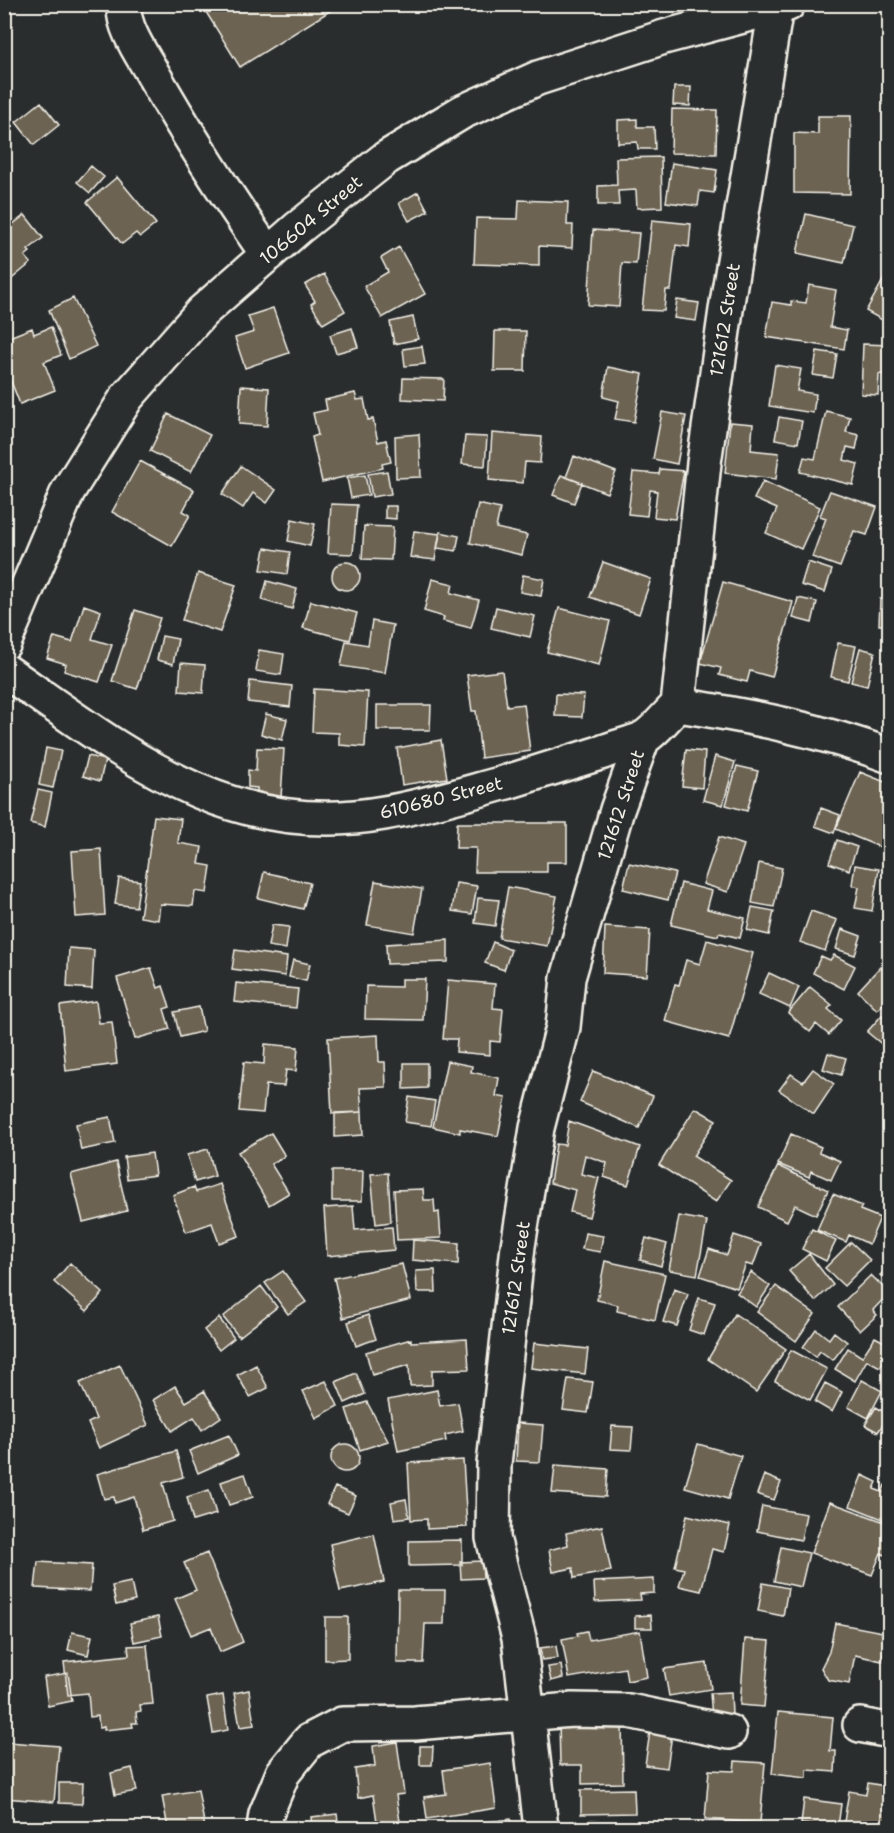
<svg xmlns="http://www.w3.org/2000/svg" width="894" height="1833" font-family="'Shantell Sans',sans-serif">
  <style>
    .building { fill: #6c6353; stroke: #f4f1e8; stroke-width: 1.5 }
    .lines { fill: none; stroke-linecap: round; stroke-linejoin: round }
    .minor-casing { stroke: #f4f1e8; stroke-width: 38 }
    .minor { stroke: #2a2d2e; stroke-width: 33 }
    .labels { text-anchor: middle; stroke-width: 6; stroke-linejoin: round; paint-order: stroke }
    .street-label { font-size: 18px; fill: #f4f1e8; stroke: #2a2d2e }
  </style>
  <rect width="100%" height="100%" fill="#2a2d2e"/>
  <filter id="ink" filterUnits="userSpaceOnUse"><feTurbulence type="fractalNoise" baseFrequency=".0167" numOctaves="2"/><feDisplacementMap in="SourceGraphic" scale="12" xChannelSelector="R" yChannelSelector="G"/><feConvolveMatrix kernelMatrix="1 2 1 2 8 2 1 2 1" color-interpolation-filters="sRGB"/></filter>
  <g filter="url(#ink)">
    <path class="building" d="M201,4H341L240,67Z
      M674,87H691L690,106L673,105Z
      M41,102L59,125L34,145L16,122Z
      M672,109L717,110L716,154L671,153Z
      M818,116H851L850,194L794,193V133L818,134Z
      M637,119V127H654L655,149H638L637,142L618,143V120Z
      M661,157L662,207L637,208L636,190L618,191L619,205H598V186L617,185L616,158Z
      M672,163L717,170L714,193L700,191L698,206L666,202Z
      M91,166L104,177L90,193L77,182Z
      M117,177L156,224L140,237L136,233L122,244L87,202Z
      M418,192L428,211L409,221L399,203Z
      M884,192H890V218H886Z
      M519,200L568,202L567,225H573L572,248L539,246V266L474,264L476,218L518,219Z
      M806,214L853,225L844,263L797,253Z
      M25,215L43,238L28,250L30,252L25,256L31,263L8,282L4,278V221L9,227Z
      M652,220L691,224L689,247L676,245L671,290H666L664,311L642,310Z
      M593,230L639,233L636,264L622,263L619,307L588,305Z
      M399,247L425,294L382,318L364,286L388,272L381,258Z
      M890,268V311L884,321L866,311Z
      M324,274L345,311L323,324L311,304L315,301L305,285Z
      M809,285L836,290L830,327L847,330L844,349L766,337L772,302L791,305V301L806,303Z
      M73,298L96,346L69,359L49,310Z
      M677,300L699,303L696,321L674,318Z
      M273,308L289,353L245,368L235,338L254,332L248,316Z
      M413,317L418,339L394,344L390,322Z
      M51,327L61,355L44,362L55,390L20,404L4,364V339L32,328L34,334Z
      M352,328L358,347L336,353L330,335Z
      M495,331H526L525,371H494Z
      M863,344L890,345V375L879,374L878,395L861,394Z
      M422,346L425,364L405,366L403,349Z
      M817,351L837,354L833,378L813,375Z
      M775,365L801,369L797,391L816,394L813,413L769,406Z
      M608,367L643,374L634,422L615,419L619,401L603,397Z
      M403,378L444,379L443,401L402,399Z
      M241,386L269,388L267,426L239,424Z
      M355,393L357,400L364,399L368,420L373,419L378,442L386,440L391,462L382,464L383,468L322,482L312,437L318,435L313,413L327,410L325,400Z
      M826,411L850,417L846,432L859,435L856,449L847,447L844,460L858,464L853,485L800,472L804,457L815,459Z
      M662,412L686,416L677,464L653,459Z
      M168,414L210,435L191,472L150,451Z
      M779,417L802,421L798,443L775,439Z
      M730,422L753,424L751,450L779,453L776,479L725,473Z
      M492,433L542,437L540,463L525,462L523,483L489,480Z
      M419,434L421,477L396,478L395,436Z
      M465,436L487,437L485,466L462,464Z
      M574,456L616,472L607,493L566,477Z
      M140,461L194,490L183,511L190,515L172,546L112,512Z
      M241,466L276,490L267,503L253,493L243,508L222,494Z
      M660,469L684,471L675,519L654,517L657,491L650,490L647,516L628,514L633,472L659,474Z
      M387,471L391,494L372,497L368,474Z
      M365,475L369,495L351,498L347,478Z
      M561,475L582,483L574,503L553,495Z
      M763,481L820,507L801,549L766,533L777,509L754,499Z
      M830,491L877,507L867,535L854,531L840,567L812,557L826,518L820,516Z
      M331,504L357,505L353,554L328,553Z
      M478,504L500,509L496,528L527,535L522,555L470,543Z
      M385,506H396V519L385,518Z
      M292,519L315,524L310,546L288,541Z
      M364,526L393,527L391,560L362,559Z
      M414,531L440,534L435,560L410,557Z
      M440,532L459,536L456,551L437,548Z
      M889,537H890V589H887Z
      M265,548L290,552L287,574L261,570Z
      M603,562L651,579L639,614L590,597Z
      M808,562L832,570L825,592L801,585Z
      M332 576a14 14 0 1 1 28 0a14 14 0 1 1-28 0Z
      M198,573L236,585L220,632L182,620Z
      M523,575L544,579L541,596L520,592Z
      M432,579L453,584L451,593L479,600L471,628L443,621L444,617L424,611Z
      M267,581L297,589L292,609L262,600Z
      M723,582L793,602L772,677L750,671L747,682L719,675L721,668L700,663Z
      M798,598L817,602L812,623L793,618Z
      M880,599H890V625H879Z
      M311,601L357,613L350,640L303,628Z
      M84,605L101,611L92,639L112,645L99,682L64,671L66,664L47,658L54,637L72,642Z
      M496,607L535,616L530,637L491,628Z
      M559,608L610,621L599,665L547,652Z
      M135,610L160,618L137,689L112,681Z
      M372,621L393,625L385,673L341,666L346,641L368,645Z
      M162,636L178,639L173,664L157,660Z
      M838,643L856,646L848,681L831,677Z
      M860,648L875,652L867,686L851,682Z
      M259,650L284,654L281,675L256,671Z
      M181,663L205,665L203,693L179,691Z
      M502,671L507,706L524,704L530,751L481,758L476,711H472L467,675Z
      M250,681L292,686L290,707L248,702Z
      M314,689L368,692L365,747L339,745V733L312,732Z
      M556,694L584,695L582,717L555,716Z
      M377,705H431L430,730H377Z
      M266,714L287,719L282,740L261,734Z
      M441,740L447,778L402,785L397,748Z
      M46,748L61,751L53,788L39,785Z
      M257,748L284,749L281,798L257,796V788L248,787V770L256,771Z
      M686,750L705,752L702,788L682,786Z
      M88,756L105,760L100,781L83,776Z
      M715,756L735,762L723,805L703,800Z
      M737,766L758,771L747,811L726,805Z
      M860,772L890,784V831L882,848L836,829Z
      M38,790L52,793L45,827L30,823Z
      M821,808L840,815L834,833L815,826Z
      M154,816L181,819L178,843L202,847L199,864L211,866L207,893L195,891L193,906L160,904L158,920L140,917Z
      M457,823H567V862H547V872H475L476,848H456Z
      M719,837L744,845L728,892L703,884Z
      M837,840L857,847L849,870L829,863Z
      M101,849L105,915L76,917L72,851Z
      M629,863L675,873L668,900L623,889Z
      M759,863L782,868L774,907L752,903Z
      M855,865L879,869L872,911L855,908L859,887L852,885Z
      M264,872L310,883L303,909L258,898Z
      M119,878L140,881L136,907L115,904Z
      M375,881L422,889L414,933L367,925Z
      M456,883L477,886L472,914L452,911Z
      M681,883L712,891L707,909L745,918L740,938L719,933L718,936L671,925Z
      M508,887L557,896L547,946L499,938Z
      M478,898L499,900L495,926L475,923Z
      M752,907L774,911L769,935L747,930Z
      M811,911L837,920L825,951L800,942Z
      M272,925L289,927L286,949L268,946Z
      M605,927L650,930L647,976L603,973Z
      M842,929L861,936L855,955L836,949Z
      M448,940V962L387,964L386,944Z
      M707,940L753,953L729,1039L665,1021L675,984L679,985L686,960L700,964Z
      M493,942L511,950L504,970L485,963Z
      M69,948L94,950L92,989L67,987Z
      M235,950L287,957L285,976L232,969Z
      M834,955L855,966L844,989L813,973L821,956L830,960Z
      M293,960L310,964L306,981L289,977Z
      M880,967L890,975V997L877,1010L858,991Z
      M151,968L158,988L163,986L170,1007L164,1009L170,1029L135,1039L117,978Z
      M769,973L799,987L790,1008L759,994Z
      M401,979H425L423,1020L365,1019L366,986L401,987Z
      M448,980L495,984L493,1008L503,1009L500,1042L490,1041V1055L456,1052L457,1039H443Z
      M236,983L298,989L296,1008L234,1002Z
      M810,987L832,1005L828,1009L841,1020L829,1035L816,1024L810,1032L788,1013Z
      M96,1001L99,1023L112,1022L117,1064L66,1071L60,1006Z
      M199,1007L204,1031L180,1037L174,1012Z
      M882,1015L890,1021V1040L884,1046L867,1032Z
      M378,1035L379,1062H385L386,1087L360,1088L362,1112L332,1114L328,1038Z
      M265,1044L298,1047L296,1071L286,1070L284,1086L266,1085L263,1113L239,1111L244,1062L264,1064Z
      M828,1053L846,1058L841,1075L823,1069Z
      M447,1061L472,1066L471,1072L499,1078L496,1096L506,1098L498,1136L460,1129V1133L433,1127Z
      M404,1063H427V1088L404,1089Z
      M813,1069L834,1084L814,1114L779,1090L791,1074L803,1082Z
      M593,1071L653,1096L639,1128L580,1102Z
      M409,1097L435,1101L431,1126L405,1122Z
      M695,1108L716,1120L693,1156L731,1180L716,1202L659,1165Z
      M362,1112L363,1135L335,1137V1113Z
      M110,1117L115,1143L81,1150L76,1124Z
      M569,1121L640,1147L628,1185L604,1177L607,1163L585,1155L581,1174L599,1178L589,1217L570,1212L575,1190L550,1183L556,1144L565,1145Z
      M271,1133L285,1156L271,1164L289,1193L269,1205L238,1152Z
      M791,1134L821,1147L819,1152L840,1161L831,1180L811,1171L809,1177L778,1164Z
      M208,1149L215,1176L195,1182L187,1155Z
      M152,1153L155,1175L127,1179L124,1157Z
      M116,1162L127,1211L83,1222L71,1174Z
      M778,1166L828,1190L816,1215L795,1205L787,1221L758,1207Z
      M332,1171H363L362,1201H332Z
      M388,1173L391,1222L376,1224L371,1174Z
      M220,1184L239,1236L219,1243L212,1223L186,1232L173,1195L194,1187L196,1192Z
      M423,1189L424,1200H434L435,1213L439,1212L441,1238L397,1240L394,1190Z
      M833,1194L862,1206L860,1210L880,1218L869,1244L849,1235L846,1242L817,1230Z
      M353,1206L355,1230L392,1227L394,1250L327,1256L324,1208Z
      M679,1216L707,1221L697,1275L669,1270Z
      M812,1229L836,1241L826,1261L802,1249Z
      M585,1233L603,1236L600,1252L582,1249Z
      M734,1235L761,1244L753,1266L746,1264L737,1288L700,1276L709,1249L727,1255Z
      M646,1238L667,1244L661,1266L640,1260Z
      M413,1240L459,1243L458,1264L412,1260Z
      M851,1242L870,1260L844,1286L825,1268Z
      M890,1245V1261L882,1252Z
      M809,1254L833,1285L815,1301L789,1271Z
      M605,1261L665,1274L655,1320L617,1311L618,1305L597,1300Z
      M70,1263L103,1293L87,1311L54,1282Z
      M402,1264L411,1300L343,1318L334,1278Z
      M890,1267V1285L880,1275Z
      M435,1270L436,1292H417L416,1271Z
      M283,1271L306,1302L288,1314L265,1283Z
      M751,1272L770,1286L756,1307L737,1293Z
      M871,1275L889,1293L873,1310L877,1315L860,1331L838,1307Z
      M261,1286L277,1307L239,1337L223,1317Z
      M776,1286L815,1314L796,1341L757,1312Z
      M674,1289L688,1294L677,1326L663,1322Z
      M699,1298L715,1303L704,1335L689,1330Z
      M735,1314L786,1349L756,1392L708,1359Z
      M368,1315L376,1339L356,1346L348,1322Z
      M219,1318L234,1338L219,1350L204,1330Z
      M816,1329L829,1339L834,1332L847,1342L833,1360L820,1351L816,1357L803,1347Z
      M875,1337L890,1345V1352L880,1367L867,1360L855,1381L835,1369L848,1348L862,1357Z
      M411,1339V1342L467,1339L469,1369L432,1370V1385L410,1386L409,1365L372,1375L366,1352Z
      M534,1343L588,1349L585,1374L531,1368Z
      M791,1350L827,1369L810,1400L775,1381Z
      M120,1365L148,1425L99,1448L88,1423L96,1419L80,1383Z
      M256,1365L268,1388L250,1397L237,1375Z
      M356,1373L365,1394L345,1403L336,1382Z
      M568,1379L593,1382L588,1413L563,1410Z
      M862,1380L882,1391L868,1418L848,1407Z
      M326,1381L338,1406L316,1418L303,1391Z
      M825,1383L842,1392L832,1412L815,1402Z
      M175,1386L186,1402L204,1391L221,1417L202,1430L194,1417L172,1431L153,1400Z
      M437,1390L440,1406L458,1403L463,1431L445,1435L446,1441L398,1451L388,1400Z
      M367,1402L388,1441L360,1450L346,1409Z
      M876,1407L889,1415L878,1432L865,1425Z
      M518,1423L543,1425L540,1462L516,1461Z
      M612,1426L633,1427L631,1450L610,1449Z
      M229,1435L238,1455L198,1473L189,1451Z
      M698,1444L741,1456L728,1499L685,1487Z
      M331 1458a14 14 0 1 1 28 0a14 14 0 1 1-28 0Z
      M176,1451L183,1477L163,1483L173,1521L143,1530L134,1497L115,1503L114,1497L104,1499L97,1474Z
      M463,1460L467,1527L427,1529V1519L411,1520L408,1463Z
      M555,1465L608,1469L606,1497L552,1493Z
      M245,1474L253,1497L229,1505L221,1482Z
      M764,1475L781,1482L774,1500L757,1494Z
      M862,1475L877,1482L874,1489L882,1492L885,1485L890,1486V1522L850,1506Z
      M335,1487L356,1496L348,1513L327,1504Z
      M209,1490L216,1514L193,1521L187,1497Z
      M406,1499L409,1517L394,1519L391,1502Z
      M830,1502L890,1524V1557L881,1553L872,1575L811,1553Z
      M762,1506L806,1514L801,1540L757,1531Z
      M687,1515L730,1525L724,1552L712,1549L701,1591L679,1586L684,1569L675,1567Z
      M602,1526L611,1571L574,1578L573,1568L553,1572L549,1550L568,1545L566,1533Z
      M374,1534L384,1582L340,1591L330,1544Z
      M462,1540V1565L409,1566V1541Z
      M781,1547L809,1553L801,1587L774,1581Z
      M207,1553L243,1642L220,1652L211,1627L191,1635L175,1599L196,1590L184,1563Z
      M482,1561L483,1578L461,1579L460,1562Z
      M38,1562L92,1565L90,1591L35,1588Z
      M654,1579V1593L640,1594L641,1600L595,1602L594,1582Z
      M131,1582L135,1601L116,1605L112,1586Z
      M763,1583L788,1588L783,1616L758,1611Z
      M398,1590H445L444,1624H425L423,1663H397Z
      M651,1615L652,1628H635V1616Z
      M158,1617L162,1636L134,1642L130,1623Z
      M325,1617H348V1659L325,1660Z
      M835,1623L888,1633L882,1661L855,1655L849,1684L828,1680L821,1668L829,1652Z
      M587,1631L589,1640L640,1631L647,1677L627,1681L625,1668L569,1678L562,1639L578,1636L577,1633Z
      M72,1632L92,1636L88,1655L68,1650Z
      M745,1639L770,1641L764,1707L740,1705Z
      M147,1645L153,1704L140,1705L141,1711L136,1712L137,1723H132L133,1727L104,1730V1727L99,1728L98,1716L90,1717L88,1693L68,1695L64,1662L129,1655L128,1646Z
      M556,1646L558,1658L542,1660L540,1648Z
      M707,1663L711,1689L669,1696L664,1669Z
      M561,1665L563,1678L551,1681L548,1667Z
      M68,1673L72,1701L48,1706L44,1677Z
      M249,1690L254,1725L240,1727L234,1693Z
      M731,1692L732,1715L712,1717L710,1693Z
      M223,1695L228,1730L213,1733L207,1698Z
      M778,1712L833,1717L830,1751H836L835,1772L807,1770V1778L772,1774Z
      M622,1719L623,1783L582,1784V1765H560L559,1721Z
      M651,1725L673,1728L667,1768L645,1765Z
      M8,1742L59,1746L54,1802L4,1798Z
      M397,1742L404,1794L396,1795L401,1828H378L373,1795L358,1798L355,1769L375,1766L373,1746Z
      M420,1746H433L432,1765H420Z
      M735,1761L765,1763L760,1823L705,1819L709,1770L734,1771Z
      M490,1763L496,1808L427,1819L424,1797L446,1794L443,1770Z
      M132,1768L137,1791L115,1795L111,1773Z
      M59,1783H83L82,1804L59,1803Z
      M868,1783L890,1787V1828H843L849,1791L866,1794Z
      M634,1789L635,1813L581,1814V1790Z
      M198,1790L205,1828H168L162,1796Z
      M804,1799L841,1804L838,1827L801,1824Z
      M337,1814L339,1828H312L311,1817Z
      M511,1819L512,1828H465L464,1825Z
      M104,1820L105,1828H87L86,1823Z
      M591,1820L699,1828H590Z
      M76,1823L77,1828H49V1825Z
      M706,1824H729V1828H706Z"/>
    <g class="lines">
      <g class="minor-casing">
        <path id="minor" d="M124,4C122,28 143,56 154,76C190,139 227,196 268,255
          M4,643L68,491L127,397L202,312L298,228L386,158L462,112L538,78L664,37L788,4
          M4,670C123,752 228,841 384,813C426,806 466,793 507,782C539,772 571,762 603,752C615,747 630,744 642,739C655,732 667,715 678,705
          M678,705L704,463L727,303L776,8
          M678,705C750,716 821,730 890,756
          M860,1725L890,1731
          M264,1828L266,1814L283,1773L309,1741L342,1724L415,1723L572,1710L629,1711L729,1732
          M541,1828L519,1638L493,1538L494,1464L518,1246L537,1128L563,1027L568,978L617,810L643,738"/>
      </g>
      <use href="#minor" class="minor"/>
    </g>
  </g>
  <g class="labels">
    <g class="street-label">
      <text transform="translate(311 220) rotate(-40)" y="6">106604 Street</text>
      <text transform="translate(725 320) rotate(-81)" y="6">121612 Street</text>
      <text transform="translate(441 798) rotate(-14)" y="6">610680 Street</text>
      <text transform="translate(621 805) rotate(-72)" y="6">121612 Street</text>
      <text transform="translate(516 1278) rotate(-82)" y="6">121612 Street</text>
    </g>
  </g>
  <rect width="894" height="1833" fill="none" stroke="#2a2d2e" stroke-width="24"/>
  <rect x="12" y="12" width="870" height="1809" fill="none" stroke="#f4f1e8" stroke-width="2" filter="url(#ink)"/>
</svg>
